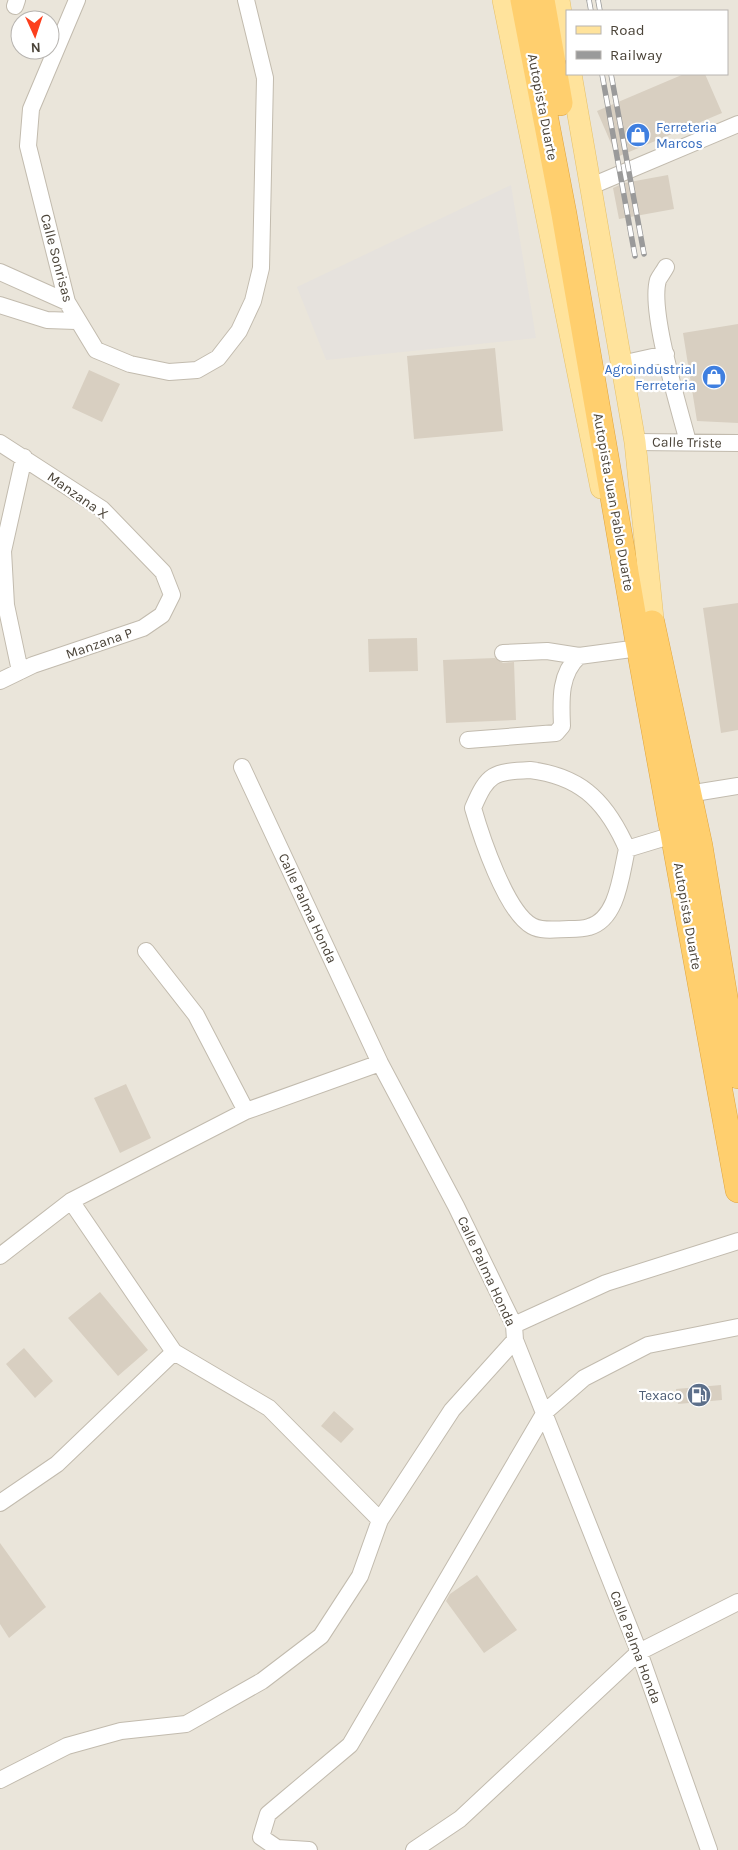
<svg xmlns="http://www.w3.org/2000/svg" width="738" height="1850" font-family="Karla,sans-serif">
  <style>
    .residential { fill: #eae5da; fill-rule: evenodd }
    .industrial { fill: #e6e2dd }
    .building { fill: #d8cfc1 }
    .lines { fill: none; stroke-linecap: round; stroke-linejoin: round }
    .minor-casing { stroke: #c2bbae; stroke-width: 18 }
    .major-casing { stroke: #e6c16a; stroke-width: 22 }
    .highway-casing { stroke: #e0a43c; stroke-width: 26 }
    .minor { stroke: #fff; stroke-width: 16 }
    .major { stroke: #ffe39c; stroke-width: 21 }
    .highway { stroke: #ffcf6e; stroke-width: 25 }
    .rail-casing { stroke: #9a9a9a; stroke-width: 5.5 }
    .rail { stroke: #fff; stroke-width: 4; stroke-dasharray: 11; stroke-linecap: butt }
    .labels { text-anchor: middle; stroke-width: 4.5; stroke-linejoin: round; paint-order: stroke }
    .street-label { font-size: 14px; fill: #4b4439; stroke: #fff }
    .shop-label { font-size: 14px; fill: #366cbe; stroke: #fff; text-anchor: start }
    .service-label { font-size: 14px; fill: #4e5e75; stroke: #fff; text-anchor: end }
  </style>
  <rect width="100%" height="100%" fill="#f6f3ec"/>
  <path class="residential" d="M0,0H738V1850H0ZM567,11H727V74H567ZM20,20H50V50H20Z"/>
  <path class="industrial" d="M511,185L536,338L326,360L297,287Z"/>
  <path class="building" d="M684,74H705L722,113L617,157L597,111Z
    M668,175L674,209L619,219L613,188L624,183Z
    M738,324V423L697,421L683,333Z
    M495,348L503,431L414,439L407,356Z
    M89,370L120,384L102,422L72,408Z
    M738,603V730L721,733L703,608Z
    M417,638L418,671L369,672L368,639Z
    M495,658L503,663L514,662L516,720L446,723L443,660Z
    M126,1084L151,1138L120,1153L94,1098Z
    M100,1292L148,1350L118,1376L68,1318Z
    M24,1348L53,1381L35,1398L6,1364Z
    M721,1385L722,1400L678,1404L676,1389Z
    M334,1411L354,1429L341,1443L321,1426Z
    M0,1543L46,1607L9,1638L0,1624Z
    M477,1575L517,1630L484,1653L446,1601L450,1594Z"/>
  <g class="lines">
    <g class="minor-casing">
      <path id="minor" d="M77,0L31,109L28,146L67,302L96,350L130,364L169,372L197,370L218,358L239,331L253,301L261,268L265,78L246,0
        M15,6L17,0
        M589,187L738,124
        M666,267C664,271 660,276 658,280C649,311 679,407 688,442
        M0,272L67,302
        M0,305L47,320L76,321
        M621,364L666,354
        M635,442L738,443
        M0,443L102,509L163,572L172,595L162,615L143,628L33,665L0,681
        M503,653L547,651L579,656L639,648
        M20,671L6,605L3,551L24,457
        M468,740L556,733L562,726C561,701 559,674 579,656
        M242,767L380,1063L456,1206L514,1325L515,1340L639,1652L709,1850
        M530,770C578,776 603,798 624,842L627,849C621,874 618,919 589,927C583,929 575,929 569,929C557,929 543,932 532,926C506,912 481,836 473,808C488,773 493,772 530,770Z
        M688,794L738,786
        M627,849L673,835
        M146,951L196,1015L246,1111
        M71,1201L174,1352L269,1408L380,1520
        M0,1256L71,1201L246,1111L380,1063
        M514,1325L606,1283L738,1241
        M0,1503L57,1464L174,1352
        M0,1780L67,1746L121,1731L186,1724L262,1681L321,1636L360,1576L380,1520L452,1410L515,1340
        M309,1850L277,1848L261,1837L268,1814L350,1745L545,1412L584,1378L648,1345L738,1327
        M414,1850L460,1819L639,1652L738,1602"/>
    </g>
    <g class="major-casing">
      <path id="major" d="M503,0L601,488
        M559,0L567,50
        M571,74L635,442L655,638"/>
    </g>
    <g class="highway-casing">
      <path id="highway" d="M523,0L564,214L638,642L738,1190
        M542,0L560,103
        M652,623L700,846L738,1076"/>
    </g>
    <use href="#minor" class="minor"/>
    <use href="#major" class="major"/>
    <use href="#highway" class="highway"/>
    <g class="rail-casing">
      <path id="rail" d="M589,0L591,11
        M598,0L600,11
        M602,74L635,256
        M611,74L644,254"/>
    </g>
    <use href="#rail" class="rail"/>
  </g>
  <defs>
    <g id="shop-disc" transform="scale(1.25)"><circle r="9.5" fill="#3f7fe0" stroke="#fff"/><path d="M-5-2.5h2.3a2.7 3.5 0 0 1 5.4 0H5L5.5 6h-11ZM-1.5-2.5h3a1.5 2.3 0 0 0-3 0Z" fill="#fff"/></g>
    <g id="fuel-disc" transform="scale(1.25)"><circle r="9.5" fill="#5c6f8a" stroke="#fff"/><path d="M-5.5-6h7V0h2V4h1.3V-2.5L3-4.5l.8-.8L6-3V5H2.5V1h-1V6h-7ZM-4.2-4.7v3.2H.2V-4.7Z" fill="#fff"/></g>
  </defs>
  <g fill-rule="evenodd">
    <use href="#shop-disc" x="638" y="135"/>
    <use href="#shop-disc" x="714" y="377"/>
    <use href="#fuel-disc" x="699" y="1395"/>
  </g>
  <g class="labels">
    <g class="street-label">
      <text transform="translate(543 107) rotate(79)" y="5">Autopista Duarte</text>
      <text transform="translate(57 258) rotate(75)" y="5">Calle Sonrisas</text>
      <text transform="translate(687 442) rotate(1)" y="5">Calle Triste</text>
      <text transform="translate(78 495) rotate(35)" y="5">Manzana X</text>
      <text transform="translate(614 502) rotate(80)" y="5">Autopista Juan Pablo Duarte</text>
      <text transform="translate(99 643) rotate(-19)" y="5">Manzana P</text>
      <text transform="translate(308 908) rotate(65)" y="5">Calle Palma Honda</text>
      <text transform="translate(688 916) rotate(80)" y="5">Autopista Duarte</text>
      <text transform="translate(487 1271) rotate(65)" y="5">Calle Palma Honda</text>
      <text transform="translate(636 1647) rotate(69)" y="5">Calle Palma Honda</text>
    </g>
    <g class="shop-label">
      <text x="656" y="132">Ferreteria<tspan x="656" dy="16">Marcos</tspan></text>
      <text x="696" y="374" text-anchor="end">Agroindustrial<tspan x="696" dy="16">Ferreteria</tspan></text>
    </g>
    <g class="service-label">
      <text x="682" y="1400">Texaco</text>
    </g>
  </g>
  <rect x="566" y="10" width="162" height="65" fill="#ffffff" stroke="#b7b4b0"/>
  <rect x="576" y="26" width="25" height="8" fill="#ffe39c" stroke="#b7b4b0"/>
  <text x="610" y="35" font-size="15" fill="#4b4439">Road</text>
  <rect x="576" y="51" width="25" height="8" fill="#9a9a9a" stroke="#b7b4b0"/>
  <text x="610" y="60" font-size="15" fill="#4b4439">Railway</text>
  <g transform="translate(35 35) rotate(177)"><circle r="24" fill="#ffffff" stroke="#b7b4b0"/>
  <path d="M0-4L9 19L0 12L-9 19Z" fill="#fc3f1d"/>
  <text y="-8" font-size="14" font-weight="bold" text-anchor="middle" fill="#4b4439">N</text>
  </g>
</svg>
